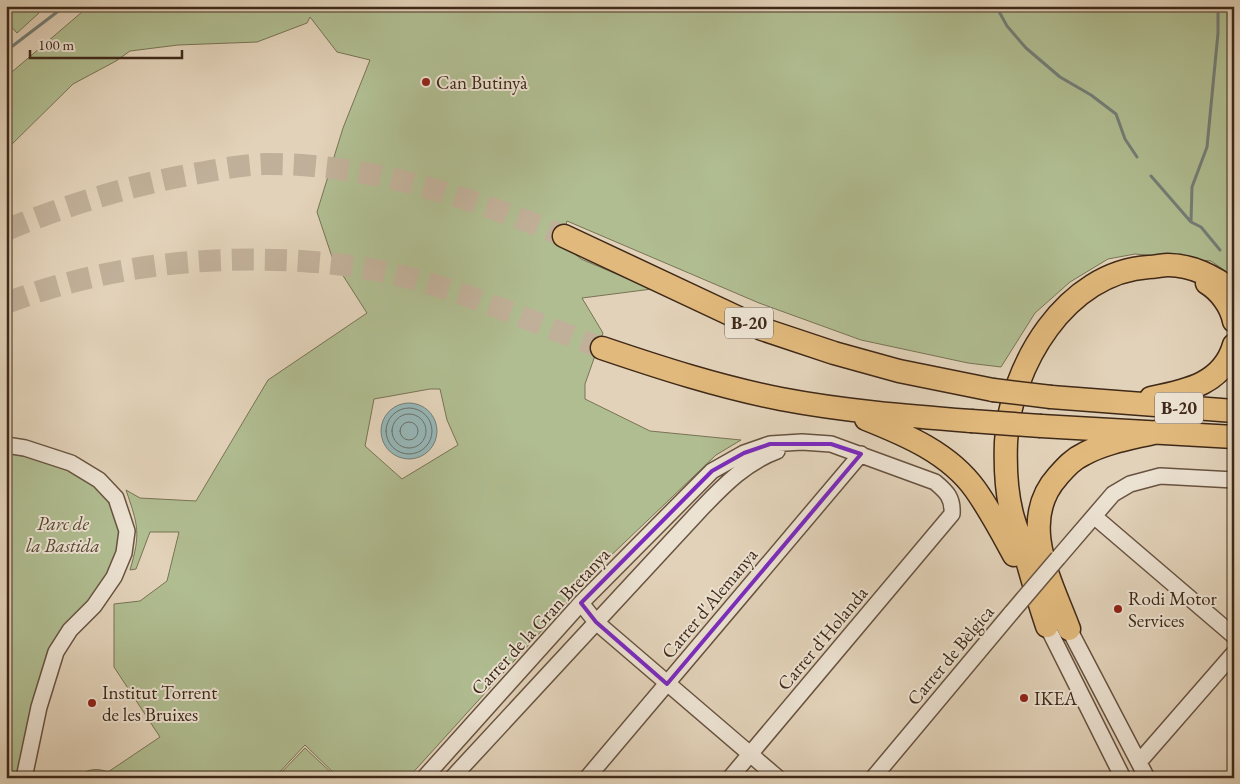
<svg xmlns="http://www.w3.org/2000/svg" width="1240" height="784" font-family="'EB Garamond',serif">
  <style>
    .green { fill: #b0bd91; stroke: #787354; fill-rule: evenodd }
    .water { fill: #96b6b7; stroke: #737e77 }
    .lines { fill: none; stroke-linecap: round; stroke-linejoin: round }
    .shore { stroke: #6a7068; stroke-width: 1 }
    .stream { stroke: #737e77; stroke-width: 3 }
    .highway-tunnel { stroke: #c1b099; stroke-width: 22; stroke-dasharray: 22 11; stroke-linecap: butt }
    .minor-casing { stroke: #685340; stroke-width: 18 }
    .highway-casing { stroke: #3f2918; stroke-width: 25 }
    .minor { stroke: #ece2d2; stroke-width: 15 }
    .highway { stroke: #e1b97c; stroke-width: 22 }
    .minor-bridge-casing { stroke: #685340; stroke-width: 18; stroke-linecap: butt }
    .highway-bridge-casing { stroke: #3f2918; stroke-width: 25; stroke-linecap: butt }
    .minor-bridge { stroke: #ece2d2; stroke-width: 15 }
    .highway-bridge { stroke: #e1b97c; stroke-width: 22 }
    .marked { fill: none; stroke: #7b2cbf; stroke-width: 4; stroke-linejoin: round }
    .poi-dot { fill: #8f2418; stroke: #ece2d2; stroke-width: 2 }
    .labels { text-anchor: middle; stroke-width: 4; stroke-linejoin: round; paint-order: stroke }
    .shield { fill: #ece2d2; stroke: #736050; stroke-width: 1 }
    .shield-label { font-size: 18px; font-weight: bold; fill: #3f2918 }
    .poi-label { font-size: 19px; fill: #3f2918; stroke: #ece2d2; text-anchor: start }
    .park-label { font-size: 19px; font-style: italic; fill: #564730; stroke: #ece2d2 }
    .street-label { font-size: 19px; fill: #3f2918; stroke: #ece2d2 }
  </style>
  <rect width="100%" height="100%" fill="#e2d2b9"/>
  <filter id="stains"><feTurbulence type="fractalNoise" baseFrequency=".004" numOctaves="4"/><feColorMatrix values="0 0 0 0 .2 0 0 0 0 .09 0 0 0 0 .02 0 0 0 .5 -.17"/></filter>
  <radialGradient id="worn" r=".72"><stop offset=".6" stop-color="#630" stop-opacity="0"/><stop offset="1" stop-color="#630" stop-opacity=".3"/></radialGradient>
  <path class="green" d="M6,6H36L39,13L17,33L6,21Z
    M89,6H1234V277L1211,261L1135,254L1108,259L1070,282L1035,313L1001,367L968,363L861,340L759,303L567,221L561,243L581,259L652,289L582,298L603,333L585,384V399L650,431L741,440L716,455L602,564L408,778H339L305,745L274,778H79C87,768 97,768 108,772L160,737L114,667V604L140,601L167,581L179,532H150L136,569L130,570C141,533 138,525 126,490L140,498L196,501L268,380L367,313L333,260L317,212L343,128L370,60L337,52L310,17L307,23L257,42L178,45L130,51L116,61L73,84L6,150V77ZM430,389H440L447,420L458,445L402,479L365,446L374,399Z
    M6,452L54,463L77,473L98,487L110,498L121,526L118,552L102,585L76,617L18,778H6Z
    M305,748L337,778H276Z"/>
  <path class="water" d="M381 431a28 28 0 1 1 56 0a28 28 0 1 1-56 0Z"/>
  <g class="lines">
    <path class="shore" d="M386 431a23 23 0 1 1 46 0a23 23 0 1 1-46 0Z
      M392 431a17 17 0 1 1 34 0a17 17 0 1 1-34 0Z
      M400 431a9 9 0 1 1 18 0a9 9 0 1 1-18 0Z"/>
    <path class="stream" d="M996,6L1007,26L1026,48L1060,77L1091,95L1116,114L1125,139L1137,157
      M6,51L65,6
      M1151,176L1191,222L1201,227L1220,250
      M1191,222L1192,187L1207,147L1218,33V6"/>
    <path class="highway-tunnel" d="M6,230C69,204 137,183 205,172C225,168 245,165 265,164C369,163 469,197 564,236
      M6,303C101,267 200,255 301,261C333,263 367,267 398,275C468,292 534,323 602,348"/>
    <g class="minor-casing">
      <path id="minor" d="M6,445L25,448L71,463L99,480L116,498L127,531L124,553L114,577L94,606L70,630L56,652L39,707L24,778
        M1095,517L1234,636
        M1058,558L1113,494L1130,484L1160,476L1234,480
        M581,603L596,622L778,778
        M1047,626L1123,778
        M1069,629L1147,778
        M1139,762L1234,653
        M424,778L581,603L712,471L744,453L770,444L802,442L831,444L935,482C947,492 953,498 952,514L730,778
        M452,778L703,507C725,484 747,462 777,451
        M587,778L861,454
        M873,778L1012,612"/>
    </g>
    <g class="highway-casing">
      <path id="highway" d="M564,236L762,329L834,353L899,371L993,390
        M1207,283C1220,291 1231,306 1234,321
        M602,348C661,368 720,387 781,399C844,411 907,416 971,421
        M1051,397L1234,411
        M1151,398C1186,391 1223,384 1234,345
        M866,419C906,435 949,453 975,489C990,510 1002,533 1014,555
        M1041,426L1234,437
        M1047,626C1039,602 1032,578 1025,553C1022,542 1017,532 1014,521C1006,496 1005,469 1006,442C1010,366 1066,272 1149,267C1156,267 1162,265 1168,265C1193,265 1214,277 1234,291
        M1069,629C1051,581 1017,521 1058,476C1066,467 1073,459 1084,454C1106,442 1133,438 1157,432"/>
    </g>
    <use href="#minor" class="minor"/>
    <use href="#highway" class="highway"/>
    <g class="minor-bridge-casing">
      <path id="minor-bridge" d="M1012,612L1058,558"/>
    </g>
    <g class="highway-bridge-casing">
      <path id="highway-bridge" d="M993,390L1051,397
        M971,421L1041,426"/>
    </g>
    <use href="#minor-bridge" class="minor-bridge"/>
    <use href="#highway-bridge" class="highway-bridge"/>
  </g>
  <path class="marked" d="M770,444H831L861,454L667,684L596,622L581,603L712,471L744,453Z"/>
  <g class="poi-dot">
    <circle cx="426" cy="82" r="5"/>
    <circle cx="1118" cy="609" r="5"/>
    <circle cx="1024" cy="698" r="5"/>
    <circle cx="92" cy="703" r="5"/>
  </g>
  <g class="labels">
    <g class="shield">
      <rect x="725" y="307.5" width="48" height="31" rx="4"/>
      <rect x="1155" y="392.5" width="48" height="31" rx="4"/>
    </g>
    <g class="shield-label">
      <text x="749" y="329">B-20</text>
      <text x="1179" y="414">B-20</text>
    </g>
    <g class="poi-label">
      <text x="436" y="89">Can Butinyà</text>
      <text x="1128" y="605">Rodi Motor<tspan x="1128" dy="22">Services</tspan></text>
      <text x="102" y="699">Institut Torrent<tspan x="102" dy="22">de les Bruixes</tspan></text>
      <text x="1034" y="705">IKEA</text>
    </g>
    <g class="park-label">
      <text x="63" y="530">Parc de<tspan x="63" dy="22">la Bastida</tspan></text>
    </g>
    <g class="street-label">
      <text transform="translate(709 603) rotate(-50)" y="7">Carrer d'Alemanya</text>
      <text transform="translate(540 621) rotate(-47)" y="7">Carrer de la Gran Bretanya</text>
      <text transform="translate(822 638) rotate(-50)" y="7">Carrer d'Holanda</text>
      <text transform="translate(950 655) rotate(-50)" y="7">Carrer de Bèlgica</text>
    </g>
  </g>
  <rect width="1240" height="784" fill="none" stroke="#e2d2b9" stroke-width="25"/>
  <rect x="8" y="8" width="1225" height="769" fill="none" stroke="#3f2918" stroke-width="2.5"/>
  <rect x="12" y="12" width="1215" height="759" fill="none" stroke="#3f2918"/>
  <path d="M30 50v8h152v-8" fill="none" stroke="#3f2918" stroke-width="2.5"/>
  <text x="38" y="50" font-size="15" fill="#3f2918" stroke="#ece2d2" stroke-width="4" paint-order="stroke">100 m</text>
  <rect width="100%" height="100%" filter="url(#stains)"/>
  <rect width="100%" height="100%" fill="url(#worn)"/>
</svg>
